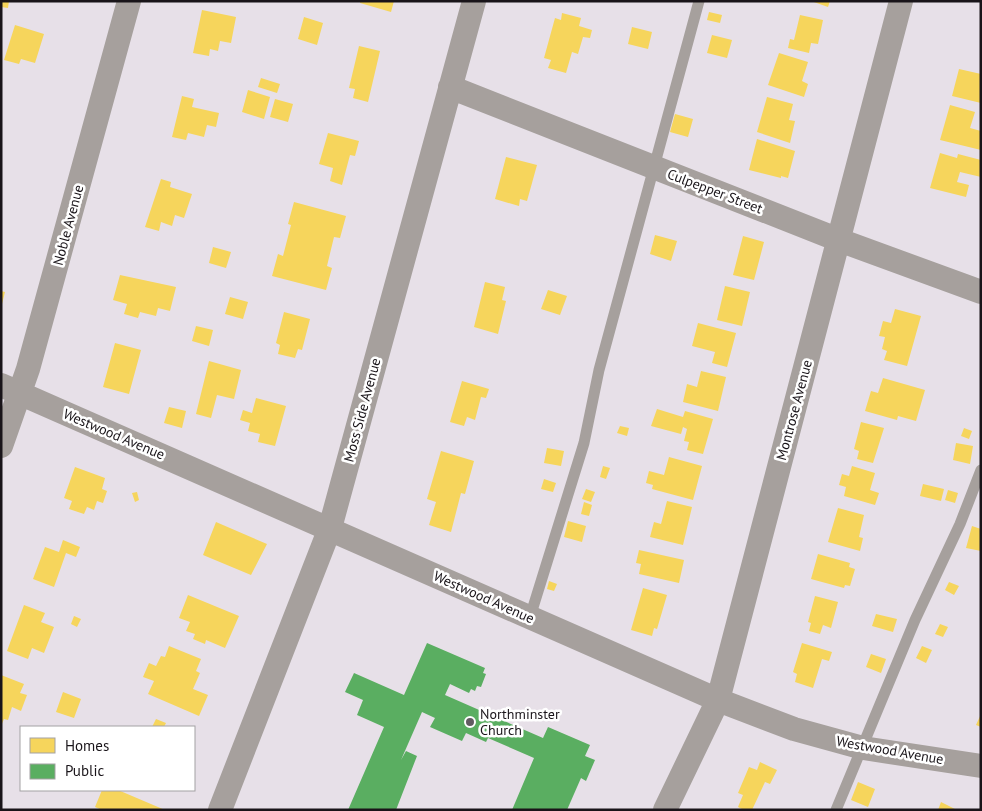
<svg xmlns="http://www.w3.org/2000/svg" width="982" height="811" font-family="'PT Sans',sans-serif">
  <style>
    .homes { fill: #f6d55c }
    .public { fill: #5aae61 }
    .lines { fill: none; stroke-linecap: round; stroke-linejoin: round }
    .lane { stroke: #a6a09d; stroke-width: 11 }
    .street { stroke: #a6a09d; stroke-width: 24 }
    .poi-dot { fill: #615b61; stroke: #fff; stroke-width: 2 }
    .labels { text-anchor: middle; stroke-width: 5; stroke-linejoin: round; paint-order: stroke }
    .street-label { font-size: 14px; fill: #191419; stroke: #fff }
    .poi-label { font-size: 14px; fill: #191419; stroke: #fff; text-anchor: start }
  </style>
  <rect width="100%" height="100%" fill="#e7e0e8"/>
  <path class="homes" d="M1,1H9L8,8L1,7Z
    M360,1H394L391,12L360,3Z
    M811,1H830L828,7Z
    M202,10L236,17L231,43L220,41L218,51L210,49L209,56L193,53Z
    M709,12L722,15L720,23L707,20Z
    M562,13L581,18L579,26L592,30L590,38L583,37L578,54L572,52L566,73L548,68L551,60L544,58L555,18L561,20Z
    M800,15L823,20L818,44L811,43L809,53L788,48L790,39L794,40Z
    M304,17L323,23L317,45L298,39Z
    M15,25L44,34L35,63L21,59L19,64L4,60Z
    M632,27L652,32L648,49L628,44Z
    M712,35L732,40L727,58L707,53Z
    M359,46L380,51L368,102L353,98L355,89L349,88Z
    M779,53L808,62L802,81L808,84L804,97L768,85Z
    M959,69L981,74V103L952,96Z
    M261,78L280,84L277,93L258,87Z
    M248,90L270,97L264,119L242,112Z
    M182,96L194,99L192,107L219,113L216,127L207,125L204,137L188,133L186,140L172,137Z
    M767,97L793,104L789,120L795,121L790,143L757,132Z
    M275,99L293,104L288,122L270,117Z
    M950,105L975,112L970,128L981,131V150L940,140Z
    M675,114L693,119L688,137L670,132Z
    M328,133L359,141L355,156L350,155L342,185L330,181L333,168L319,164Z
    M757,139L795,151L788,178L781,176V178L749,170Z
    M940,153L957,158L958,154L981,160V177L960,172L957,182L969,185L966,197L930,188Z
    M506,157L537,165L527,201L520,199L519,206L495,199Z
    M161,179L171,182L170,187L192,194L184,218L175,215L172,226L161,222L159,231L145,227Z
    M294,202L346,216L340,238L334,237L327,266L332,268L326,290L272,276L278,254L283,256L291,225L288,224Z
    M655,235L677,241L671,261L650,254Z
    M743,236L764,242L754,280L733,275Z
    M213,247L231,252L226,268L209,263Z
    M120,275L176,287L170,311L158,308L156,316L140,312L138,318L124,314L127,304L113,300Z
    M485,282L505,287L502,300L506,301L498,334L474,327Z
    M725,286L750,292L742,326L717,320Z
    M548,290L567,296L560,315L541,309Z
    M1,291L5,292L2,304H1Z
    M230,297L248,302L243,319L225,314Z
    M895,309L921,316L907,366L884,360L887,351L882,349L885,337L879,336L883,321L891,323Z
    M284,312L310,319L302,350L298,349L295,358L278,354L280,345L276,343Z
    M698,323L736,333L727,367L712,363L715,352L692,346Z
    M196,326L213,330L209,346L192,341Z
    M115,343L141,350L129,394L103,387Z
    M209,361L241,370L234,399L217,395L211,418L196,414Z
    M701,371L726,377L718,411L683,402L687,384L697,387Z
    M883,378L925,390L916,421L898,416L897,420L865,411L871,391L878,393Z
    M462,381L489,389L486,398L481,397L475,420L467,417L464,426L450,422Z
    M256,398L286,406L275,446L258,442L260,434L248,431L250,423L240,420L243,410L252,413Z
    M169,407L186,411L182,428L164,423Z
    M657,409L683,417L685,411L713,419L703,454L687,450L689,442L684,441L687,429L683,427L681,434L651,426Z
    M861,422L884,428L873,463L857,459L859,451L854,449Z
    M620,426L629,428L627,436L617,433Z
    M964,428L972,431L969,439L961,436Z
    M956,443L973,446L970,464L953,460Z
    M547,448L564,451L561,466L544,463Z
    M441,451L474,461L465,494L461,493L451,532L429,525L436,502L427,499Z
    M669,457L702,466L693,500L652,489L653,485L646,483L649,471L664,475Z
    M603,466L610,468L606,479L600,477Z
    M852,466L875,473L870,490L879,493L875,505L844,496L846,487L839,485L842,474L849,476Z
    M75,467L105,478L102,489L107,491L103,503L97,501L94,510L87,507L84,514L69,509L72,501L64,498Z
    M544,479L556,483L553,492L541,489Z
    M923,484L944,489L941,501L920,496Z
    M586,489L595,492L591,502L582,499Z
    M948,490L958,493L955,503L945,500Z
    M137,492L139,500L135,502L132,493Z
    M667,501L692,507L683,545L650,537L654,522L661,524Z
    M584,502L592,505L589,516L581,514Z
    M838,508L864,515L859,537L863,538L860,551L828,542Z
    M568,521L586,526L582,542L564,537Z
    M216,522L267,544L251,575L203,555Z
    M972,526L981,529V551L966,548Z
    M63,540L80,547L76,557L66,553L54,587L33,579L45,547L59,552Z
    M639,550L684,560L679,583L639,574L641,564L636,563Z
    M818,554L850,563L849,567L855,569L850,586L845,585L844,588L811,579Z
    M549,581L557,584L554,591L547,589Z
    M949,582L959,586L954,595L945,590Z
    M643,588L667,595L657,629L654,628L652,636L631,630Z
    M188,595L239,616L225,648L206,640L205,644L193,639L195,634L186,631L190,622L179,618Z
    M815,596L838,602L831,628L823,625L820,634L809,631L811,623L808,622Z
    M24,605L45,613L41,622L54,627L44,653L32,648L28,659L7,651Z
    M876,614L897,619L893,632L872,626Z
    M74,616L81,619L77,627L71,624Z
    M940,624L948,627L943,637L935,634Z
    M802,643L832,652L829,661L822,659L813,688L795,682L797,674L793,672Z
    M169,646L201,659L196,671L200,673L193,689L208,695L199,716L148,694L154,681L143,677L149,663L156,666L161,656L165,657Z
    M922,646L932,650L926,663L916,658Z
    M871,654L886,659L881,673L866,667Z
    M1,675L24,684L20,693L27,695L21,711L12,707L8,720L4,719L1,726Z
    M63,692L81,699L74,718L56,712Z
    M981,714V727L976,725Z
    M156,719L166,723L164,727H152Z
    M760,762L777,770L770,784L765,782L752,810H744L738,807L743,795L738,793L749,767L757,770Z
    M858,782L875,789L868,807L851,800Z
    M102,790H118L165,810H102L95,807Z
    M941,802L957,810H938Z"/>
  <path class="public" d="M427,643L485,668L483,673L486,674L481,687L477,686L475,691L471,689L469,693L450,684L445,695L543,738L548,727L590,745L585,756L595,760L586,781L581,778L567,810H512L534,758L488,738L486,742L466,733L462,741L430,727L435,718L422,712L401,760L406,751L417,756L396,810H348L384,727L357,715L363,700L345,692L354,673L404,695Z"/>
  <g class="lines">
    <path class="lane" d="M530,617L584,443L599,370L699,1
      M836,810L915,620L960,524L981,470"/>
    <path class="street" d="M450,87L839,240L981,292
      M1,385L718,700L794,729L863,748L981,766
      M1,446L28,369L129,1
      M220,810L330,528L474,1
      M665,810L718,700L901,1"/>
  </g>
  <circle class="poi-dot" cx="470" cy="722" r="5"/>
  <g class="labels">
    <g class="street-label">
      <text transform="translate(715 191) rotate(21)" y="5">Culpepper Street</text>
      <text transform="translate(68 225) rotate(-75)" y="5">Noble Avenue</text>
      <text transform="translate(362 410) rotate(-75)" y="5">Moss Side Avenue</text>
      <text transform="translate(794 410) rotate(-75)" y="5">Montrose Avenue</text>
      <text transform="translate(114 434) rotate(23)" y="5">Westwood Avenue</text>
      <text transform="translate(484 597) rotate(24)" y="5">Westwood Avenue</text>
      <text transform="translate(890 750) rotate(10)" y="5">Westwood Avenue</text>
    </g>
    <g class="poi-label">
      <text x="480" y="719">Northminster<tspan x="480" dy="16">Church</tspan></text>
    </g>
  </g>
  <rect width="982" height="811" fill="none" stroke="#191419" stroke-width="5"/>
  <rect x="20" y="726" width="175" height="65" fill="#ffffff" stroke="#a3a1a3"/>
  <rect x="30" y="738" width="25" height="15" fill="#f6d55c" stroke="#a3a1a3"/>
  <text x="65" y="751" font-size="15" fill="#191419">Homes</text>
  <rect x="30" y="764" width="25" height="15" fill="#5aae61" stroke="#a3a1a3"/>
  <text x="65" y="776" font-size="15" fill="#191419">Public</text>
</svg>
